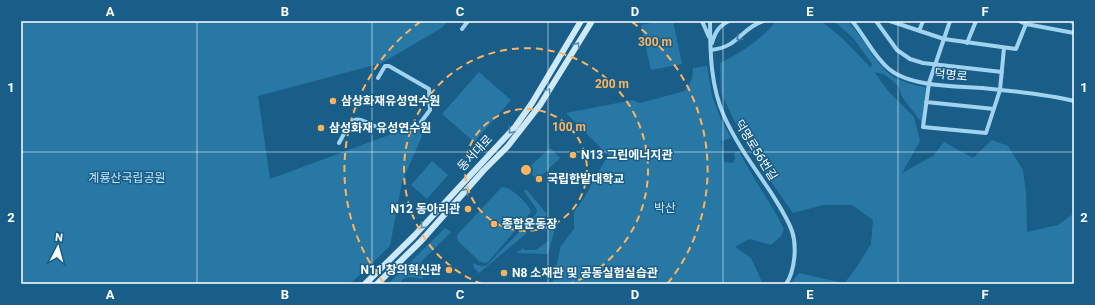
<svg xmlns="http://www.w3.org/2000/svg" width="1095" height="305" font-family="Roboto,'Noto Sans KR',sans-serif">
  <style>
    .green { fill: #2878a6 }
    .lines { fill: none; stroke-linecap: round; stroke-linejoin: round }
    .river { stroke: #5083a1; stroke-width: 7 }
    .street { stroke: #a1d2ee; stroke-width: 4 }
    .secondary { stroke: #cee9fa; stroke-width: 6 }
    .oneway { stroke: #4181a7 }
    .oneway2 { stroke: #588fb1 }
    .grid { fill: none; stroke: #fff; stroke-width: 1; stroke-opacity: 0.55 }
    .ring { fill: none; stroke: #ffb35d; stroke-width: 2; stroke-dasharray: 7 5 }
    .poi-dot { fill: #ffb35d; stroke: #185e89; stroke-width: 1.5 }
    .labels { text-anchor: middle; stroke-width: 3; stroke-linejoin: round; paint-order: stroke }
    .street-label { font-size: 12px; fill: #fff; stroke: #185e89 }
    .poi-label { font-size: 12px; font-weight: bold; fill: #fff; stroke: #185e89; text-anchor: start }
    .park-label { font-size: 12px; fill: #c6e7fa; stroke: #185e89 }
    .centre { fill: #ffb35d; stroke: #185e89; stroke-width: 2 }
    .ring-label { font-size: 12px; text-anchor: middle; font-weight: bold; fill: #ffb35d; stroke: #185e89; stroke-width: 3; stroke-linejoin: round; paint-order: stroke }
    .neatline { fill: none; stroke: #fff; stroke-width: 1.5 }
    .grid-label { font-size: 13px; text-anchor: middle; font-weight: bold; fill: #fff }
  </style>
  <rect width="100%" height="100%" fill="#185e89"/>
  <path class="green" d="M21,21H447L443,27L382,63L258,96L270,179L408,128L419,129L422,136L402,182L390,246L350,284H21Z
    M660,21H673L682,64L651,70L641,25Z
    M776,21H821L842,38L871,68L872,64L854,39L834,21H847C864,37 873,62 892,76C902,82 913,85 924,87L926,88L922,123L902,97L899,87L892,80L884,74L874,72L889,92L914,117L920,141L902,173L933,156L944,142L973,158L992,140L1008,146L1023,170L1026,193L1027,232L1058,225L1074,213V284H844L858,265L871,244L873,220L852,205H823L793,213L762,169L735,122L721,93L720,63C741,53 761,40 776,21Z
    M707,66L712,96L720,117L731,138L721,141L724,162L733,163L735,159L734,153L739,151C752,178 771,202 784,229L781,236L771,245L749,239L735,247L751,258L763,284H552L561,246L574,229V212L584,198L608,155L566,113L633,100L640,103L685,91L692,79L693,68Z
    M479,72L511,100L474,142L442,114Z
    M550,148L560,158L537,180L527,169Z
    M432,161L448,175L427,199L411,185Z
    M502,187C510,186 530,205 531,212L488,262L484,263L479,261L458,241L457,235Z
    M525,190H527L547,214L546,216L530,230L526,226L536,214L537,210L524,191Z
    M550,224H554V232L548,254L516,253L523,248L524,250H536L548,241V230L545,229Z
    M445,228L451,232L420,263L423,268L430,269L429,276L423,275V279C414,278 404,274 400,284H388Z
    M523,228L527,233L479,273L474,268L473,263C478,265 482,268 487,265Z
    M799,273L839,282L838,284H790Z"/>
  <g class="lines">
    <path class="river" d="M1073,21H1074"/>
    <path class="street" d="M702,21L709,37
      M710,21C710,53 711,87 724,116C736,143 754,167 770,191C778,204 787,217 792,231C797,246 795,271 786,284
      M852,21C865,36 873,56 889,69C910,87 956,86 983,88C1013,91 1045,94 1074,101
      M876,21L897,50L910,59L923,63L1002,72
      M890,21L944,39L1016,49L1026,24
      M950,21L929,83L923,127L986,133L1000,90L1004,48
      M1019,21L1026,24L1074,33
      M462,29L468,21
      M919,31L923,21
      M712,43C715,32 719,26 729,21
      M967,43L976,21
      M711,50C739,47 740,29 763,21
      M378,78L385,66H389L429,89L430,110L421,122
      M926,102L994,109
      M339,143C356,112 352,116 383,130"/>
    <path class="secondary" d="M365,284L414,236L515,127L532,103L581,21
      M377,284L421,241L484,170L508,146L540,105L592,21"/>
  </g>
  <defs><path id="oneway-chevron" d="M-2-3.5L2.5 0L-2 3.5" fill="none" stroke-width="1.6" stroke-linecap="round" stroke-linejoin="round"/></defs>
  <use class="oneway" href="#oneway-chevron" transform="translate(739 38) rotate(137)"/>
  <g class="oneway2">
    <use href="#oneway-chevron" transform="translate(577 45) rotate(-58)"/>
    <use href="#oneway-chevron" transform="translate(548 91) rotate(-58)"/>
    <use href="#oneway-chevron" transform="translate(511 131) rotate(132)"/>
    <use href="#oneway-chevron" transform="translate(466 191) rotate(-48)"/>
    <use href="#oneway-chevron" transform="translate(423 226) rotate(133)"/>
  </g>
  <path class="grid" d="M197,21V284M372,21V284M548,21V284M723,21V284M898,21V284M21,152H1074"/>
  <g class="ring">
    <circle cx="526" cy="170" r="61"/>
    <path d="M482 284A122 122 0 1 1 570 284"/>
    <path d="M384 283A182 182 0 0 1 420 22M632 22A182 182 0 0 1 668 283"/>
  </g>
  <g class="poi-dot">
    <circle cx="333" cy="101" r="4"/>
    <circle cx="321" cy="128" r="4"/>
    <circle cx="573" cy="155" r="4"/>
    <circle cx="539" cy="179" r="4"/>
    <circle cx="468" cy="209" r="4"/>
    <circle cx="494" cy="224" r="4"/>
    <circle cx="449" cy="270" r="4"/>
    <circle cx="504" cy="273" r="4"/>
  </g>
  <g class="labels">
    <g class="street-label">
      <text transform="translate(951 75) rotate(6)" y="4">덕명로</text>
      <text transform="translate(756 150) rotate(58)" y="4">덕명로56번길</text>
      <text transform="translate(475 153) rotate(-47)" y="4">동서대로</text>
    </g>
    <g class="poi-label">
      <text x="341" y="105">삼상화재유성연수원</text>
      <text x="329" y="132">삼성화재 유성연수원</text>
      <text x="581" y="159">N13 그린에너지관</text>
      <text x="547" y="183">국립한밭대학교</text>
      <text x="460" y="213" text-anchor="end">N12 동아리관</text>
      <text x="502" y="228">종합운동장</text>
      <text x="441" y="274" text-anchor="end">N11 창의혁신관</text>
      <text x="512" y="277">N8 소재관 및 공동실험실습관</text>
    </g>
    <g class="park-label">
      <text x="127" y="182">계룡산국립공원</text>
      <text x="665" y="212">박산</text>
    </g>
  </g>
  <circle cx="526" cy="170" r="6" class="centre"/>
  <g class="ring-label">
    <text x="655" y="46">300 m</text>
    <text x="612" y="88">200 m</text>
    <text x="569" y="131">100 m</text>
  </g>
  <rect width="1095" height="305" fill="none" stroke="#185e89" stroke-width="44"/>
  <g transform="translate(58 247) rotate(6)" stroke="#185e89" stroke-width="3" paint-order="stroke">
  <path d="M0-3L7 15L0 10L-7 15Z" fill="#ffffff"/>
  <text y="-6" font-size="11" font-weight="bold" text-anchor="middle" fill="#ffffff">N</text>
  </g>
  <rect x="22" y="22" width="1051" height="261" class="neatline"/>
  <g class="grid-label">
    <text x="110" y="16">A</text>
    <text x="285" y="16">B</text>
    <text x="460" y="16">C</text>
    <text x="635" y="16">D</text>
    <text x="810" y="16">E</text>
    <text x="985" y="16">F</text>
    <text x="11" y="92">1</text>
    <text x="1084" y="92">1</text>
    <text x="11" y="222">2</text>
    <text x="1084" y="222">2</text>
    <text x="110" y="299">A</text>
    <text x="285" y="299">B</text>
    <text x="460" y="299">C</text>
    <text x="635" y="299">D</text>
    <text x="810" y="299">E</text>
    <text x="985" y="299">F</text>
  </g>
</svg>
